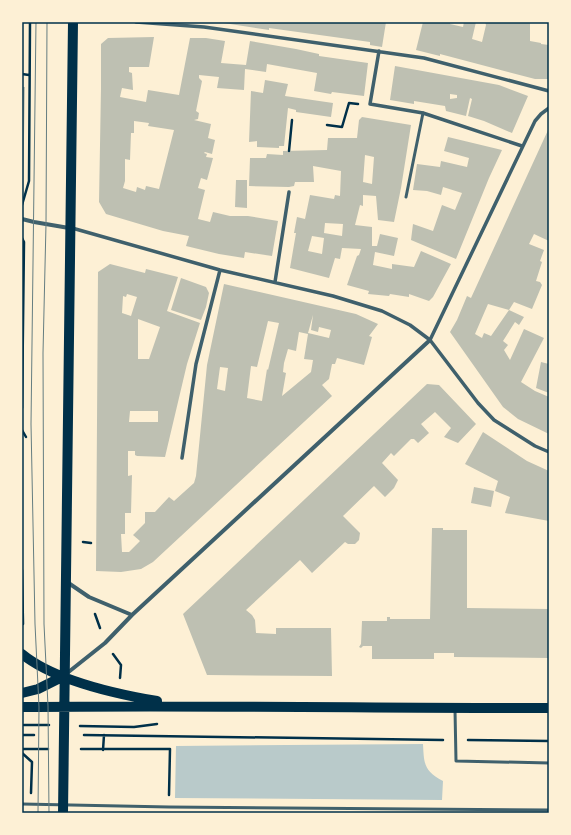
<svg xmlns="http://www.w3.org/2000/svg" width="571" height="835" font-family="'Varela Round',sans-serif">
  <style>
    .green { fill: #b9caca }
    .building { fill: #bec0b2; fill-rule: evenodd }
    .lines { fill: none; stroke-linecap: round; stroke-linejoin: round }
    .path { stroke: #003049; stroke-width: 2.5 }
    .service { stroke: #3f606c; stroke-width: 3 }
    .pedestrian { stroke: #3f606c; stroke-width: 3.5 }
    .minor { stroke: #3f606c; stroke-width: 4 }
    .primary { stroke: #003049; stroke-width: 10 }
    .tram { stroke: #657d81; stroke-width: 1 }
    .neatline { fill: none; stroke: #003049; stroke-width: 1.5 }
  </style>
  <rect width="100%" height="100%" fill="#fdf0d5"/>
  <path class="green" d="M423,744C424,764 424,771 443,781L442,800L175,798L176,746Z"/>
  <path class="building" d="M217,22H386L382,47L370,45V42L269,28V30Z
    M423,22H450V24L463,27L464,22H476L472,39L482,42L486,25L485,22H530V41L541,43V44L549,45V79H535L440,54V56L416,50Z
    M154,37L149,67H129V72L132,73L133,90L122,88L120,97L146,102L148,90L179,95L190,38H206L225,41L221,63L246,65L250,41L296,49L319,54V56L368,63L364,96L332,92L331,94L314,91L317,73L267,64L266,72L245,69L244,90L217,88L219,77L199,75V78L202,81L196,111L199,113L198,119L194,120L211,124L208,138L215,140L212,154L205,152L204,153L207,154L206,157L213,158L207,180L201,178L198,188L205,190L198,219L210,222L213,212L230,216H248L278,221L272,256L245,252L244,258L219,254L186,246L189,236L163,231L106,214L99,202L101,88V44L108,38ZM134,121L149,123L148,126L174,130L159,189L146,186L145,190L137,187L136,192L123,188L125,181V159L130,160L131,133H134Z
    M395,66L499,85L528,96L512,133L484,121L468,116L472,99L470,98L466,116L446,111L445,106L414,101V104L390,100ZM450,94L457,95V98L450,99Z
    M265,80L288,84L285,96L333,103L331,117L296,112V110L288,108L284,146H279V148L257,147V141L249,142L251,91L263,93Z
    M22,87H25L23,187L22,188Z
    M362,117L411,125L401,188L394,222L378,220L376,196L363,195V206L360,205L355,225L372,227V246H377L380,234L398,238L394,256L375,252L373,265L392,269V264L414,267L421,251L451,264L433,297L429,301L409,294V297L390,294L389,296L368,294L369,291L347,285L357,256L359,255L361,249L342,248L340,259L335,258L329,278L290,268L296,233H294L297,217L305,219L310,195L334,199L335,195L340,196L341,171L313,166L314,182H295L294,186L289,187L249,186L250,158H266L267,154L283,155V151L327,150L328,138H357L359,120ZM365,155L374,157L372,184L363,182ZM325,223L343,224L342,236L324,233ZM312,236L324,238L322,254L308,251Z
    M549,128V241L534,234L529,244L544,250L540,261L542,262L536,281L540,282L542,285L532,309L514,302L509,310L524,317L519,325L515,322L503,341L508,345L504,350L510,360L524,329L544,338L521,382L535,391L549,397V434L518,419L503,407L450,332L457,320L467,296L471,298ZM488,304L509,310L491,336L484,333L482,338L475,334Z
    M448,137L502,150L489,178L456,259L411,240L413,224L433,231L442,205L455,210L462,193L443,187L441,195L427,191L413,190L417,164L440,167L441,161L467,167L469,158L444,151Z
    M236,180H247V208L235,207Z
    M110,264L145,273L146,269L178,277L167,311L200,323L187,364L165,457L137,456L135,455V451H128V476L132,475L131,513H125V534H121L122,552H129L140,541L133,535L145,523V512H155L169,497L174,501L194,483L196,476L207,365L224,284L356,314L378,324L369,336L372,337L364,365L337,358L335,364H332L329,379L322,385L332,396L153,562L141,569L121,572L96,571L98,272ZM127,294L137,297L131,316L122,313L123,296L126,297ZM313,315L311,330L318,332L319,327L331,330L329,338L308,333ZM138,319L160,327L149,359H138ZM268,321L279,323L268,370L267,369L262,401L247,398L251,366L257,367ZM299,332L308,334L304,359L313,360L311,372L282,396L286,373L283,372L284,363L288,349L296,351ZM220,367L228,368L225,391L217,389ZM130,411H158V422H129Z
    M181,278L206,287L209,293L206,307L201,320L171,310Z
    M541,362L549,364V393L536,388Z
    M427,384L439,385L476,424L458,443L444,437L451,428L435,412L421,424L429,433L418,443L414,439H411L394,456L391,453L382,463L398,480L394,488L385,497L374,486L343,516L360,533L359,540L355,544H348L345,542L312,573L300,560L246,610L252,615L255,620L256,633L276,634V628H331L332,676L207,675L183,614Z
    M483,432L527,461L549,471V521L505,513L510,497L495,491L498,481L465,464Z
    M474,487L494,491L491,507L471,503Z
    M432,528H443V530H467V608L549,609V658L454,657V653H434V659H372V646H363L361,648L359,647L361,644L362,621H387V617H390V619H430Z"/>
  <g class="lines">
    <path class="path" d="M22,74L29,75
      M327,125L342,127L349,103L358,104
      M289,151L292,120
      M22,205L29,181L30,22
      M22,238L24,242L22,408
      M22,430L26,437
      M83,542L91,543
      M22,570L23,624
      M95,614L100,628
      M113,654L121,665L120,678
      M24,725H49
      M80,726L134,727L157,724
      M22,735H34
      M84,735L443,740
      M468,740L549,741
      M22,749H48
      M81,749H170L169,795
      M103,750L104,735
      M22,753L32,762L31,793"/>
    <path class="service" d="M406,197L423,113
      M455,710L456,761L549,763
      M22,804L169,807L549,810"/>
    <path class="pedestrian" d="M136,22L204,27L424,58L549,91
      M379,51L370,104L423,113L522,146
      M72,228L220,270L333,296L382,311L410,325L430,340L478,403L494,420L535,446L549,452
      M275,282L289,192
      M430,340L535,121L541,114L549,108
      M182,458L196,364L220,270"/>
    <path class="minor" d="M22,219L34,222L69,228
      M67,582L89,597L132,615
      M66,674L105,643L132,615L430,340"/>
    <path class="primary" d="M22,654C55,681 116,694 157,701
      M22,693L38,689L64,676
      M22,707C198,705 373,708 549,708
      M63,813L73,22"/>
    <path class="tram" d="M36,22L31,424L35,624L39,707L38,813
      M47,22L46,224L43,353L44,624L48,706L49,813"/>
  </g>
  <rect width="571" height="835" fill="none" stroke="#fdf0d5" stroke-width="46"/>
  <rect x="23" y="23" width="525" height="789" class="neatline"/>
</svg>
